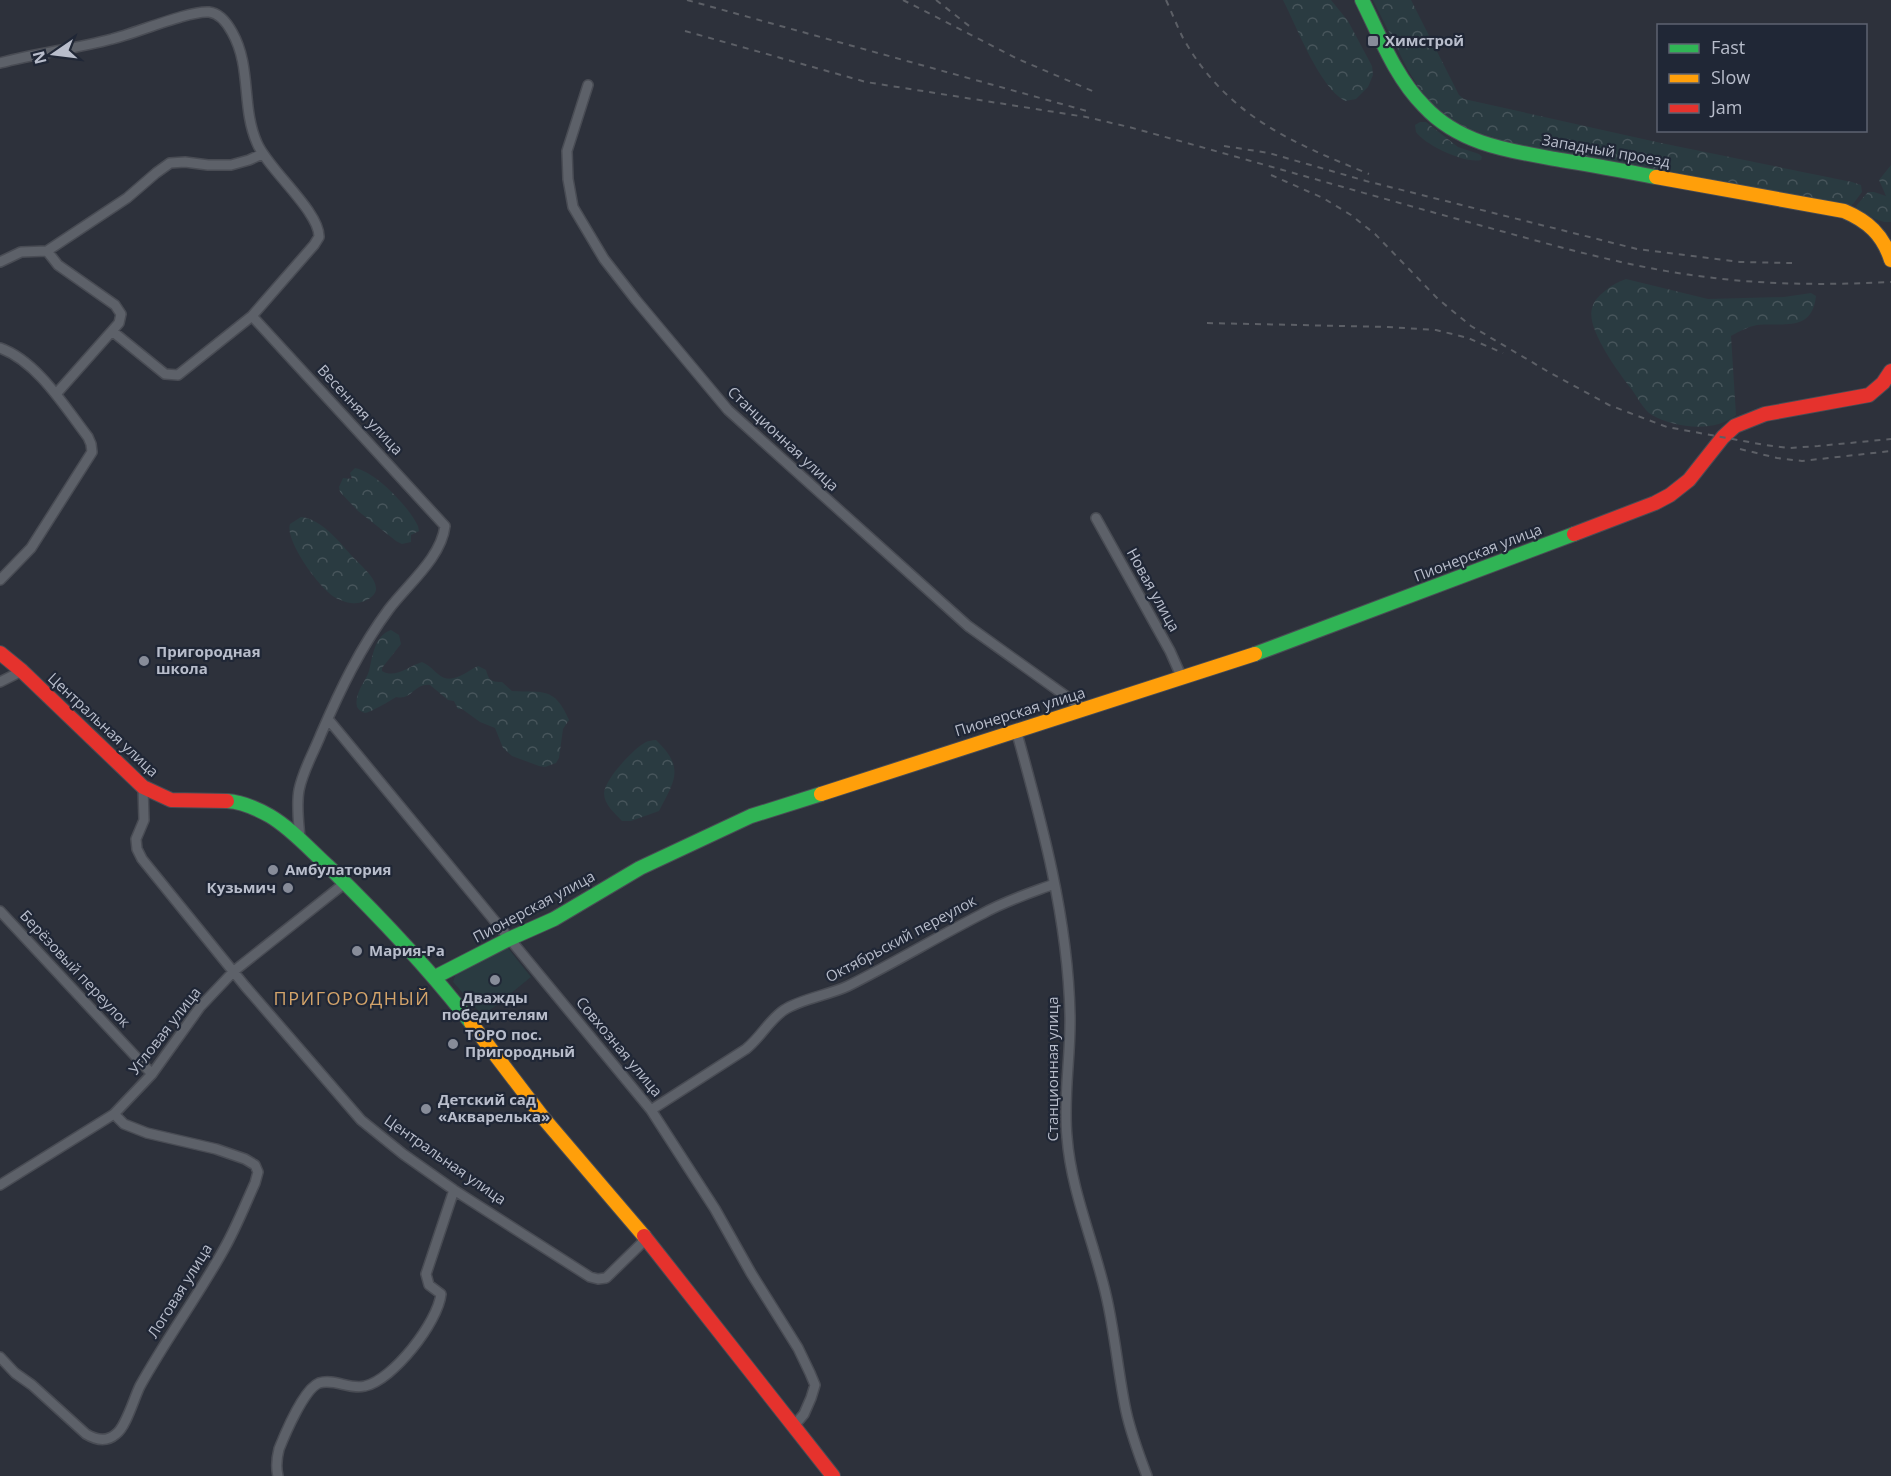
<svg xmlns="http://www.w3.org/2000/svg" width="1891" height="1476" font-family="'Open Sans',sans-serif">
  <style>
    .forest { fill: url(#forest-crowns) }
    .park { fill: #2a3b41 }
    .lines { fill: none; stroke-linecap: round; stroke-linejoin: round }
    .street-casing { stroke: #494c54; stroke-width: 12 }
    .fast-casing { stroke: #494c54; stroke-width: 16 }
    .slow-casing { stroke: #494c54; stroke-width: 16 }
    .jam-casing { stroke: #494c54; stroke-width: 16 }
    .street { stroke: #5d6169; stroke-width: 9 }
    .fast { stroke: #30b455; stroke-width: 14 }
    .slow { stroke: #ff9f0a; stroke-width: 14 }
    .jam { stroke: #e5322d; stroke-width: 14 }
    .rail { stroke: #5c5f66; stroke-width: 2; stroke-dasharray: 6 6; stroke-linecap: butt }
    .poi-dot { fill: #878c99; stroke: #202736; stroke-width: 2 }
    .labels { text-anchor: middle; stroke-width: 4.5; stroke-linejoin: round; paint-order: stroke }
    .poi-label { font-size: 15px; font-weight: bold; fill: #b8bdcb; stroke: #202736; text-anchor: start }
    .street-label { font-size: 15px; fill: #b8bdcb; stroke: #202736 }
    .quarter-label { font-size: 18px; letter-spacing: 1.5px; fill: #d4a46a; stroke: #202736 }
  </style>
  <defs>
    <pattern id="forest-crowns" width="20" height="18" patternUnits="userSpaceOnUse" patternTransform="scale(1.5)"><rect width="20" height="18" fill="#2a3b41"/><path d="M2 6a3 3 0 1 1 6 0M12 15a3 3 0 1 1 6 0" fill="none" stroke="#47555b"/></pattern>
  </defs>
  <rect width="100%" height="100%" fill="#2d313b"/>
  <path class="forest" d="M1283,0H1331L1348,21L1372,66L1373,75L1368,87L1356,99L1345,101C1319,87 1297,27 1283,0Z
    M1373,0H1411L1459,95L1464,99L1661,143L1852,182L1861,185L1862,192L1853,204L1850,206L1499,142L1454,126L1423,95L1408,70Z
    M1420,122H1426L1458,147L1479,154L1482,157L1481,160C1465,164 1425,145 1416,132L1415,125Z
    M1891,165V222H1884L1875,219L1858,209L1856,206L1868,192H1874L1886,196L1879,180Z
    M1626,279L1708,299L1784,297L1811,293L1816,296C1812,333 1783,322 1757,325C1748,327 1739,331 1731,336L1736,415C1715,433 1674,428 1652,415C1643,410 1636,394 1629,386C1617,370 1586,328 1592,308C1594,300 1600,295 1606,290C1612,285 1618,282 1626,279Z
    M355,468C376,472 409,507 418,526L419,531L411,535V542L402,544L396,541L358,511L340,492L339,487L343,478L352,479L350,473Z
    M301,517C321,519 338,540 351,555C358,563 376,577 376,588C377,598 359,605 351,603C347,603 341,600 338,599C322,593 284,540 290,524Z
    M391,630L399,635L401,644L382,668V671C395,679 409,666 422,662C429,665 432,669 438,674C452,686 465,672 478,666L486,670C489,681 492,682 502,682L512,691C544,693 554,686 569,720L563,729L559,758L556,763L545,767L539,766L512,756L503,748L495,728L480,722L462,709H458L454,701L448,700L430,685C414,683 412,701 396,697C392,700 369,713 365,713C361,712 359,710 357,707C354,693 365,683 369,671C373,656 374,636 391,630Z
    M656,740C685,768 675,780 659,811L631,821H622C615,813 604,805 604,793C605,779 634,748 646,742C647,741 655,740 656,740Z"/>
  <path class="park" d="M508,948L531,977L483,1016L453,982L456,973L498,949Z"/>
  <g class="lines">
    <g class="street-casing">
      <path id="street" d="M0,63C37,53 75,49 112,39C134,34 190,10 209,12C219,13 227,23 232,32C252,67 241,107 257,143C267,168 320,212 319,237L314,245L252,316L178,375L165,374L112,331
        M588,85L567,151L568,179L573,207L604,259L636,300L728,410L968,626L1084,709
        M47,251L58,265L115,305L121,314L119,323L56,394
        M0,262L21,252L47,251L127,198L156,173L170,163L185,162L208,165H231L249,160L262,154
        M252,316L445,526C441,558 408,584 389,609C360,648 340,690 321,734C314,752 303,770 299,790C296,806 299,823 300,840
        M0,348C37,361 65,407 88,437L91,444L92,452L31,548L0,580
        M1096,518L1170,651L1182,678
        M0,682L22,671
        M328,719L651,1110L715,1209L751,1273L798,1348L810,1373L815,1385L811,1398L804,1414L793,1427
        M1016,730C1042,823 1068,918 1070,1015C1071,1055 1063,1096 1067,1137C1071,1191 1094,1242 1106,1295C1115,1333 1118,1373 1126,1411C1131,1434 1139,1455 1147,1476
        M143,787L144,820L136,839L137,849L142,859L245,986L361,1120L403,1154L454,1190L590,1277L598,1279L606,1278L646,1239
        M0,911L152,1074
        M651,1110L746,1049C761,1037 769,1020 784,1010C800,999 829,995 848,986C894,963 937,937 982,914C1005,901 1030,893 1054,884
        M0,1185L114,1114L152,1074L200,1007L234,971L345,883
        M0,1357L15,1373L32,1385L86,1434C96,1440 107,1442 116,1434C126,1427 134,1398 140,1386C166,1339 198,1296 224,1249C236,1228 245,1205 255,1183L258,1172L255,1165L245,1159L216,1149L147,1133L124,1124L114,1114
        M278,1476C276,1468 277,1457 279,1449C285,1434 304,1389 319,1383C334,1378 350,1390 365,1386C393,1380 438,1322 441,1294L429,1285L426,1274L454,1190"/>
    </g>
    <g class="fast-casing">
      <path id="fast" d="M1362,0C1380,36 1395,77 1424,106C1460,145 1511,151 1561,160C1593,165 1624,171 1656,177
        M1255,654L1574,534
        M227,801C243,802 256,808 270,816C292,829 310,850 329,867C379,916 428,967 471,1023
        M435,977L509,939L554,919L640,868L751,816L821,794"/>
    </g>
    <g class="slow-casing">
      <path id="slow" d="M1656,177L1844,211C1868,221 1883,235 1891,260
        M821,794L1255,654
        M471,1023L545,1120L644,1236"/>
    </g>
    <g class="jam-casing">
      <path id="jam" d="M1574,534L1655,503L1670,495L1689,480L1723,437L1735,426L1765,414L1869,395L1883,383L1891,371
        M0,653L22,671L143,787L171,800L227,801
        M644,1236L833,1476"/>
    </g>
    <use href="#street" class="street"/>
    <use href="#fast" class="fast"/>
    <use href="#slow" class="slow"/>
    <use href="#jam" class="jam"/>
    <path class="rail" d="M687,0L1087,111
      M903,0L1018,59L1097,93
      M936,0L973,29
      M1166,0C1172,13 1177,26 1183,38C1227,116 1291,142 1369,174
      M685,31L866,82L1086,117L1129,127C1246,159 1362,193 1479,225C1556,246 1634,269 1714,278C1773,285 1832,285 1891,282
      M1224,146L1269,153L1366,181L1637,249L1740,262L1792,263
      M1271,175L1323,198L1351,215L1375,234L1438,299L1471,326L1547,371L1609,405L1667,427L1765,445L1789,448L1818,446L1891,439
      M1207,323L1388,327L1436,330L1468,338L1503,353
      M1740,449L1777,458L1802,461L1891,451"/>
  </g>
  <g class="poi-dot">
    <rect x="1367" y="35" width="12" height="12" rx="3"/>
    <circle cx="144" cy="661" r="6"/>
    <circle cx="273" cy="870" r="6"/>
    <circle cx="288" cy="888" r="6"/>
    <circle cx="357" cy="951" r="6"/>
    <circle cx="495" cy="980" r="6"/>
    <circle cx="453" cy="1044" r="6"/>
    <circle cx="426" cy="1109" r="6"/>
  </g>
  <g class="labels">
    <g class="poi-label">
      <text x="1385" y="46">Химстрой</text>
      <text x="156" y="657">Пригородная<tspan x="156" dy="17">школа</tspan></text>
      <text x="285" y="875">Амбулатория</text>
      <text x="276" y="893" text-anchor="end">Кузьмич</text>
      <text x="369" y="956">Мария-Ра</text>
      <text x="495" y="1003" text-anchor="middle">Дважды<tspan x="495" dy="17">победителям</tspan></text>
      <text x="465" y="1040">ТОРО пос.<tspan x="465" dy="17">Пригородный</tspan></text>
      <text x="438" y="1105">Детский сад<tspan x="438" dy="17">«Акварелька»</tspan></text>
    </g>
    <g class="street-label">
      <text transform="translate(1606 151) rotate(10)" y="5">Западный проезд</text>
      <text transform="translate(360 410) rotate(47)" y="5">Весенняя улица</text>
      <text transform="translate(783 439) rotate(43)" y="5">Станционная улица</text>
      <text transform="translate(1478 553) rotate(-21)" y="5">Пионерская улица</text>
      <text transform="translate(1153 590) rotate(61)" y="5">Новая улица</text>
      <text transform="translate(1020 712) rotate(-17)" y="5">Пионерская улица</text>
      <text transform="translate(103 725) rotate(43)" y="5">Центральная улица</text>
      <text transform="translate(534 907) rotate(-28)" y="5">Пионерская улица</text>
      <text transform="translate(901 939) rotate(-28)" y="5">Октябрьский переулок</text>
      <text transform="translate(75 969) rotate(47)" y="5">Берёзовый переулок</text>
      <text transform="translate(165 1031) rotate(-52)" y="5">Угловая улица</text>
      <text transform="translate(619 1047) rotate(50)" y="5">Совхозная улица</text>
      <text transform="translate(1053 1069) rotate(-90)" y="5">Станционная улица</text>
      <text transform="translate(445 1160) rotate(35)" y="5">Центральная улица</text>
      <text transform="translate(180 1291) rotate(-58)" y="5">Логовая улица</text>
    </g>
    <g class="quarter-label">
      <text x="352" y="1005">ПРИГОРОДНЫЙ</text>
    </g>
  </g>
  <rect x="1657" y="24" width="210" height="108" fill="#202736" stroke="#5d6372" stroke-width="1.5"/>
  <rect x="1669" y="44" width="30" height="9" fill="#30b455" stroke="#5d6372" stroke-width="1.5"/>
  <text x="1711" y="54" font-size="18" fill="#b8bdcb">Fast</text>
  <rect x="1669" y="74" width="30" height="9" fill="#ff9f0a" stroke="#5d6372" stroke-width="1.5"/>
  <text x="1711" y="84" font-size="18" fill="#b8bdcb">Slow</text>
  <rect x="1669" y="104" width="30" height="9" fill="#e5322d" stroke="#5d6372" stroke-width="1.5"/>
  <text x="1711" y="114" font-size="18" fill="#b8bdcb">Jam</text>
  <g transform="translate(54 54) rotate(256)" stroke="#202736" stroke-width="4.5" paint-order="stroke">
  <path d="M0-4.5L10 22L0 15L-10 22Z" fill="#b8bdcb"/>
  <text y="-9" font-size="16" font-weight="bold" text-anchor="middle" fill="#b8bdcb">N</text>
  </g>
</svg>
